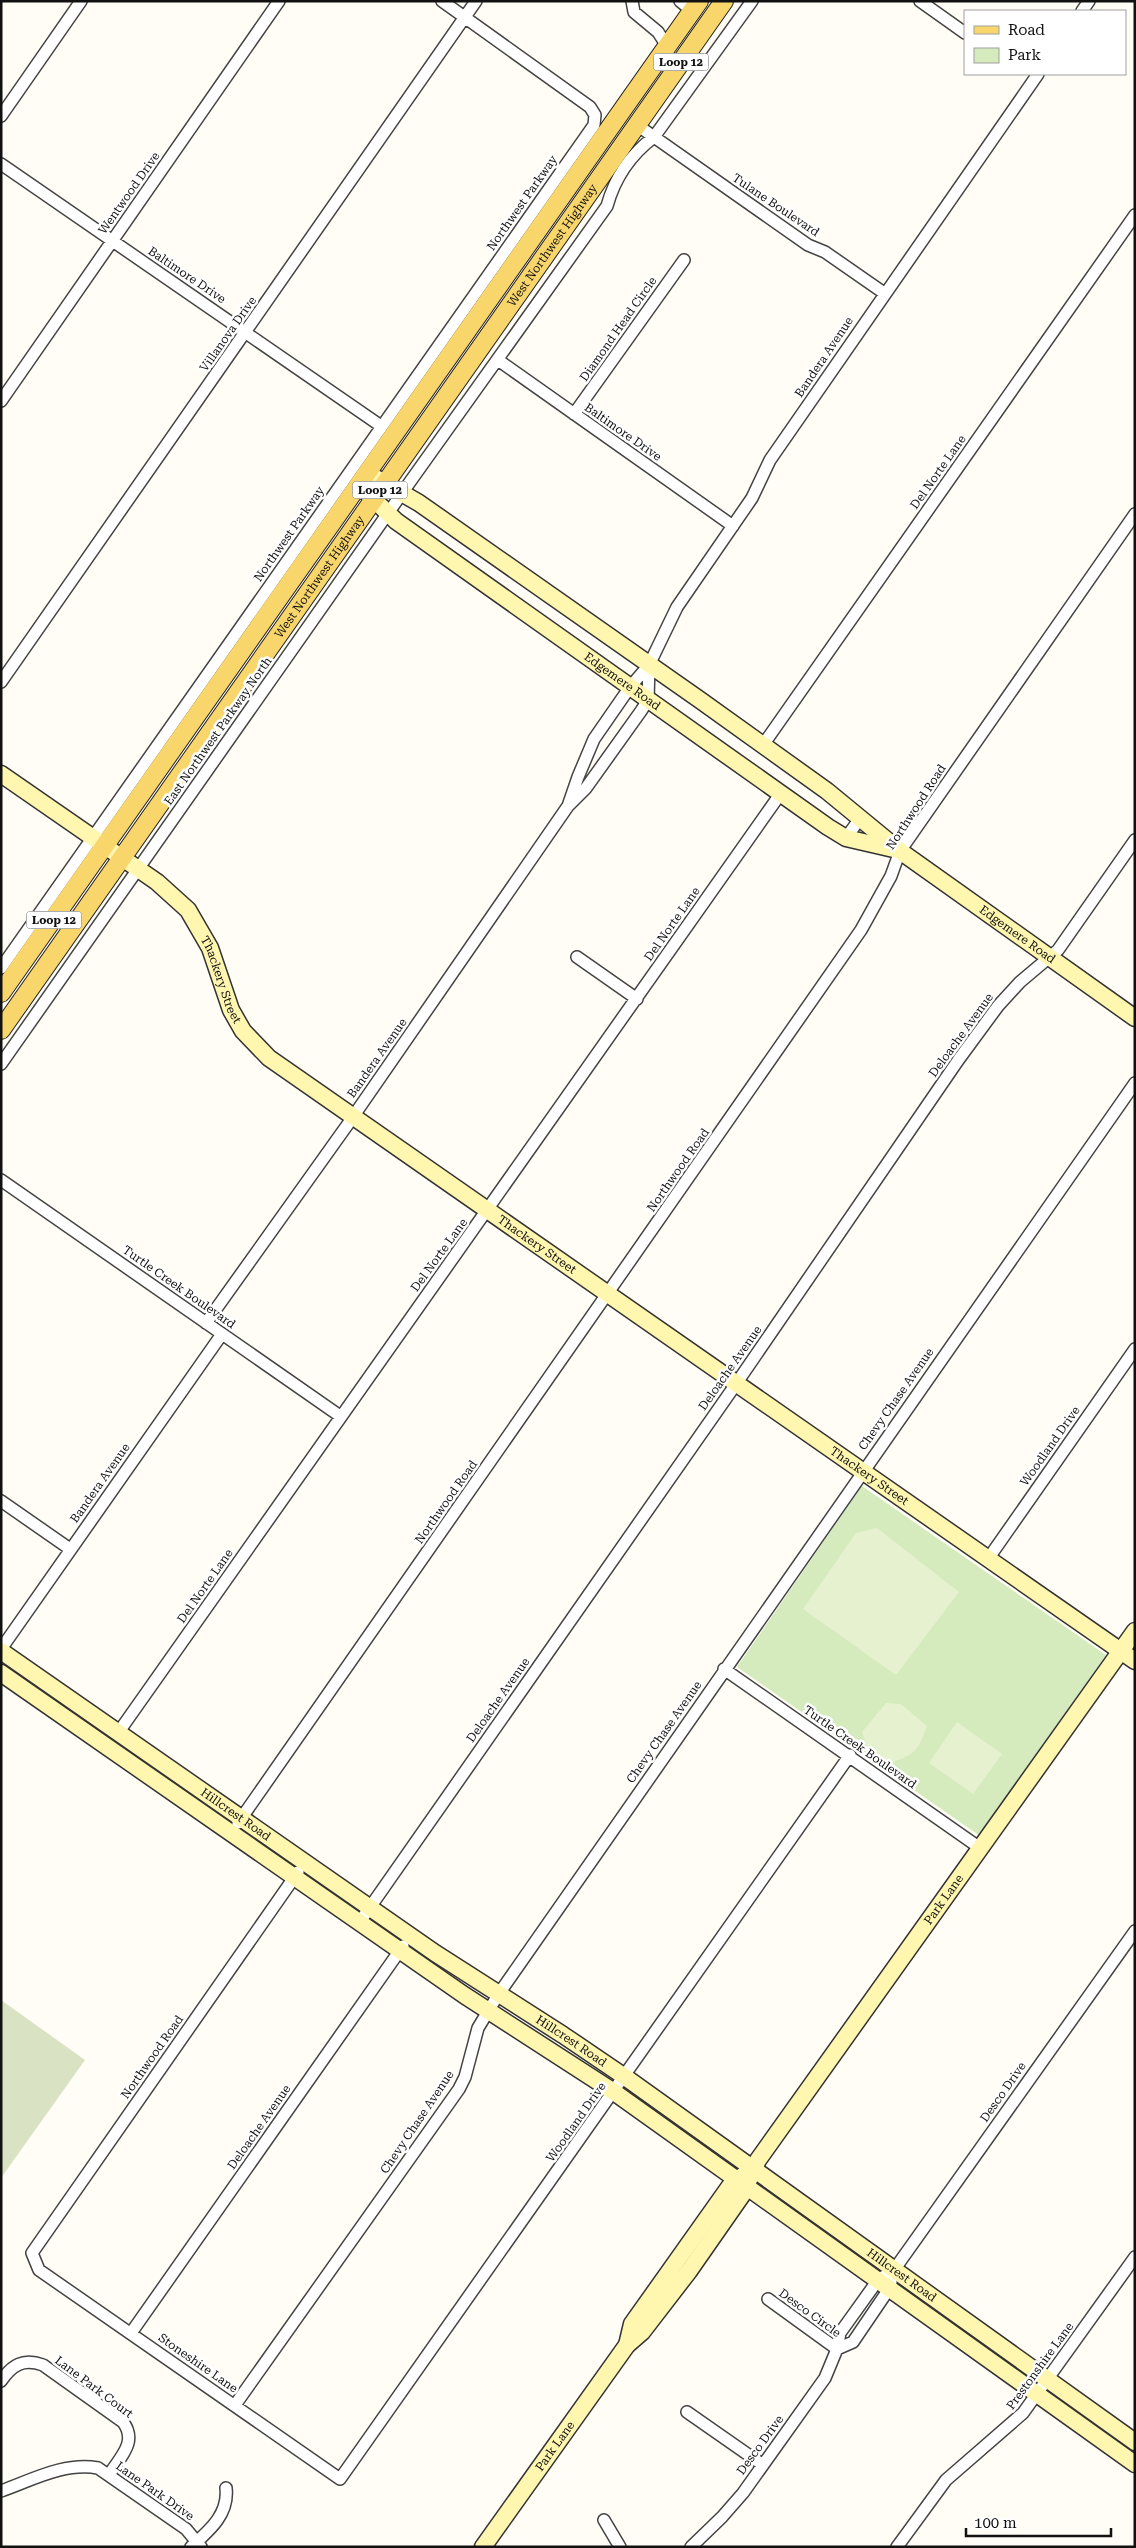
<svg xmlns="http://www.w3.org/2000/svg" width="1136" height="2548" font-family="'Roboto Serif',serif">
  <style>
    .green { fill: #d5ebbd }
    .cemetery { fill: #d9e3c4 }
    .pitch { fill: #e6f2cf }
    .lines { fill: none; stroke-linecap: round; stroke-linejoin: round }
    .street-casing { stroke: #444; stroke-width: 14 }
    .secondary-casing { stroke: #333; stroke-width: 19 }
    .primary-casing { stroke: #222; stroke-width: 20 }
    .street { stroke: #fff; stroke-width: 11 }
    .secondary { stroke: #fff6b0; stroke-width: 16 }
    .primary { stroke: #f9d66b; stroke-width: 18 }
    .labels { text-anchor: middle; stroke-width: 5; stroke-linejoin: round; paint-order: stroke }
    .shield { fill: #fff; stroke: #585858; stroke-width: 1 }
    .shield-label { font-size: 11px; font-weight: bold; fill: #111 }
    .street-label { font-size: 12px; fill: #111; stroke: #fff }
  </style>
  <rect width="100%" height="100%" fill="#fffdf5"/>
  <path class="green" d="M862,1486L1106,1655L980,1836L737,1667Z"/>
  <path class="cemetery" d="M1,2000L85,2060L1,2178Z"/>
  <path class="pitch" d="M877,1528L959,1592L896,1675L803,1609L856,1533Z
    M886,1703L901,1704L927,1726C917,1753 914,1756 885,1764L870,1754L862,1732Z
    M957,1722L1002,1754L973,1794L929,1763Z"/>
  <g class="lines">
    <g class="street-casing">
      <path id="street" d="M632,1L634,12L658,32L667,46
        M680,1L692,11
        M920,1L965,33
        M1082,11L1089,1
        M1,116L81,1
        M637,125L808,245L825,252L884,293
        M1,164L381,426
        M498,360L733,526
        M1,401L279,1
        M574,414L684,260
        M1,682L476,1
        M763,745L1135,215
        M568,806L578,777L594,739L630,687L649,665L677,607L752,498L770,460L1038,74
        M846,838L861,817
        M577,957L637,999
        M1,968L594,125L595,115L590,107L442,1
        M1,1064L412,479L607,206C615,177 630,155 654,137L752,1
        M1,1180L340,1416
        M206,1323L348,1124L568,806L586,788L641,711L648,700L649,665
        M1,1501L70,1549
        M988,1559L1135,1349
        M1,1649L222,1334
        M724,1669L980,1848
        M118,1733L781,793
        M238,1823L861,930L891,876L900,851L1135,514
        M298,1872L32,2253L39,2270L340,2479L850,1755
        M359,1923L736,1384L959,1059L998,1006L1020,982L1058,950L1135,840
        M768,2299L837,2349
        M131,2333L403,1946
        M837,2349L853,2342L889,2289L891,2282
        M1,2381C12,2365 23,2358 43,2365L123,2422C138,2442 120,2457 109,2475
        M235,2405L459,2089L465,2077L478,2028L498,1995L1135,1083
        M687,2412L763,2465
        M1,2491C32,2480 64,2462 98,2468L186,2529L201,2547
        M604,2520L620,2547
        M191,2547C210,2530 229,2514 226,2488
        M691,2547L722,2517L743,2493L825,2378L837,2349L840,2333L878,2280L894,2270L1135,1931
        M897,2547L946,2480L1023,2413L1135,2257"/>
    </g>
    <g class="secondary-casing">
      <g id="secondary">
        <path id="s1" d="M367,473L419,503L700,700L827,791L900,851L1135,1018"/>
        <path id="s2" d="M359,485L396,521L828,827L846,838L898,850"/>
        <path id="s3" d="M1,774L157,882L188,910L210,948L231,1010L243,1031L269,1058L1135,1661"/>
        <path id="s4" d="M1,1651L435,1953L563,2035L625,2077L1135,2442"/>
        <path d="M1,1673L464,1995L614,2092L1135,2464"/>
        <path d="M627,2345L632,2324L730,2186L745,2174"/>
        <path id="s5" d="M483,2547L627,2345L642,2332L689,2271L742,2195L758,2160L1135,1631"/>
      </g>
    </g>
    <g class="primary-casing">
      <g id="primary">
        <path d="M1,993L699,1"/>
        <path id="s6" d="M1,1030L724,1"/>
      </g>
    </g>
    <use href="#street" class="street"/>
    <use href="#secondary" class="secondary"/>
    <use href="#primary" class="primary"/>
  </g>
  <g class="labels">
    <g class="shield">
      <rect x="653.5" y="53.5" width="55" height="17" rx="4"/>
      <rect x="352.5" y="481.5" width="55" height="17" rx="4"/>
      <rect x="26.5" y="911.5" width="55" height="17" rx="4"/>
    </g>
    <g class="shield-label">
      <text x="681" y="66">Loop 12</text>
      <text x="380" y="494">Loop 12</text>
      <text x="54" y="924">Loop 12</text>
    </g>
    <g class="street-label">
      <text transform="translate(129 193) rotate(-55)" y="4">Wentwood Drive</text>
      <text transform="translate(522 203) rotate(-55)" y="4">Northwest Parkway</text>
      <text transform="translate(776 205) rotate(34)" y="4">Tulane Boulevard</text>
      <text dy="4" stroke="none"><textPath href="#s6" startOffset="959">West Northwest Highway</textPath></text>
      <text transform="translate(187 275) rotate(34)" y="4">Baltimore Drive</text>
      <text transform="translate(618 329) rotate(-55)" y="4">Diamond Head Circle</text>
      <text transform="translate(228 334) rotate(-55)" y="4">Villanova Drive</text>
      <text transform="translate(824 357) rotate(-56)" y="4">Bandera Avenue</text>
      <text transform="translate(623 432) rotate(35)" y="4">Baltimore Drive</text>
      <text transform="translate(938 472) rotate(-55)" y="4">Del Norte Lane</text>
      <text transform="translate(289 534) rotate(-55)" y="4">Northwest Parkway</text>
      <text dy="4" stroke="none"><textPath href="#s6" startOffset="554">West Northwest Highway</textPath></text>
      <text dy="4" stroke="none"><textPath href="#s2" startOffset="329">Edgemere Road</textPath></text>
      <text transform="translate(218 731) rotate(-55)" y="4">East Northwest Parkway North</text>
      <text transform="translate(916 807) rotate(-57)" y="4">Northwood Road</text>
      <text transform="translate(672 924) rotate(-55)" y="4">Del Norte Lane</text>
      <text dy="4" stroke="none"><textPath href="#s1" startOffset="798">Edgemere Road</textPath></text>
      <text dy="4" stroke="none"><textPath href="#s3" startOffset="309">Thackery Street</textPath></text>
      <text transform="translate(961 1035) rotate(-54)" y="4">Deloache Avenue</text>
      <text transform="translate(377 1058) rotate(-55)" y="4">Bandera Avenue</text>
      <text transform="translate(678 1170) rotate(-55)" y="4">Northwood Road</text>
      <text dy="4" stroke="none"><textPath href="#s3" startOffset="729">Thackery Street</textPath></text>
      <text transform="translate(439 1255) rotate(-54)" y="4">Del Norte Lane</text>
      <text transform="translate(179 1287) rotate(35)" y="4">Turtle Creek Boulevard</text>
      <text transform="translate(730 1368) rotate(-55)" y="4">Deloache Avenue</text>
      <text transform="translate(896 1399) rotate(-55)" y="4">Chevy Chase Avenue</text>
      <text transform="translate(1050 1446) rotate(-55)" y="4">Woodland Drive</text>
      <text dy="4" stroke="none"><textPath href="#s3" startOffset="1134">Thackery Street</textPath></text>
      <text transform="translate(100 1483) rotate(-55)" y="4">Bandera Avenue</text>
      <text transform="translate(446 1502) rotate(-55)" y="4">Northwood Road</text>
      <text transform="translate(205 1586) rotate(-55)" y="4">Del Norte Lane</text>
      <text transform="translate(498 1700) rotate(-55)" y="4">Deloache Avenue</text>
      <text transform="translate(664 1732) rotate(-55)" y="4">Chevy Chase Avenue</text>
      <text transform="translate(860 1747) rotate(35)" y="4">Turtle Creek Boulevard</text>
      <text dy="4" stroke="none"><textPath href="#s4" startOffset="286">Hillcrest Road</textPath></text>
      <text dy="4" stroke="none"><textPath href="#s5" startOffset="796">Park Lane</textPath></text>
      <text dy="4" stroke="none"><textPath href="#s4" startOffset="691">Hillcrest Road</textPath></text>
      <text transform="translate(152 2057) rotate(-55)" y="4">Northwood Road</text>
      <text transform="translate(1003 2092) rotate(-55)" y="4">Desco Drive</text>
      <text transform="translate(417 2122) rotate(-56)" y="4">Chevy Chase Avenue</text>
      <text transform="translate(576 2122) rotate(-55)" y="4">Woodland Drive</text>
      <text transform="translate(259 2127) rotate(-55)" y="4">Deloache Avenue</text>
      <text dy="4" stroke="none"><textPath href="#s4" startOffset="1096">Hillcrest Road</textPath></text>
      <text transform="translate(810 2313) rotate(36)" y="4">Desco Circle</text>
      <text transform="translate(198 2363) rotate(35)" y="4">Stoneshire Lane</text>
      <text transform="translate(1040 2366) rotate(-54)" y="4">Prestonshire Lane</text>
      <text transform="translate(94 2387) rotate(37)" y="4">Lane Park Court</text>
      <text transform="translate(760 2445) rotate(-54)" y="4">Desco Drive</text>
      <text dy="4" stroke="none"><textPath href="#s5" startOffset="124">Park Lane</textPath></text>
      <text transform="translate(155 2491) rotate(35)" y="4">Lane Park Drive</text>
    </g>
  </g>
  <rect width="1136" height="2548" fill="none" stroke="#111111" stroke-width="5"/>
  <rect x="964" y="10" width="162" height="65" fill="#ffffff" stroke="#a0a0a0"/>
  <rect x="974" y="26" width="25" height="8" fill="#f9d66b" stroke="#a0a0a0"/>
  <text x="1008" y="35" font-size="15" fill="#111111">Road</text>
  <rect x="974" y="48" width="25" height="15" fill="#d5ebbd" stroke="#a0a0a0"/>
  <text x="1008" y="60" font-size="15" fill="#111111">Park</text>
  <path d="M966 2528v8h145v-8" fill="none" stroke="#111111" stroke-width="2.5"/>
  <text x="974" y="2528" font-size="15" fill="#111111" stroke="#ffffff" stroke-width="4" paint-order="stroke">100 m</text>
</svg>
